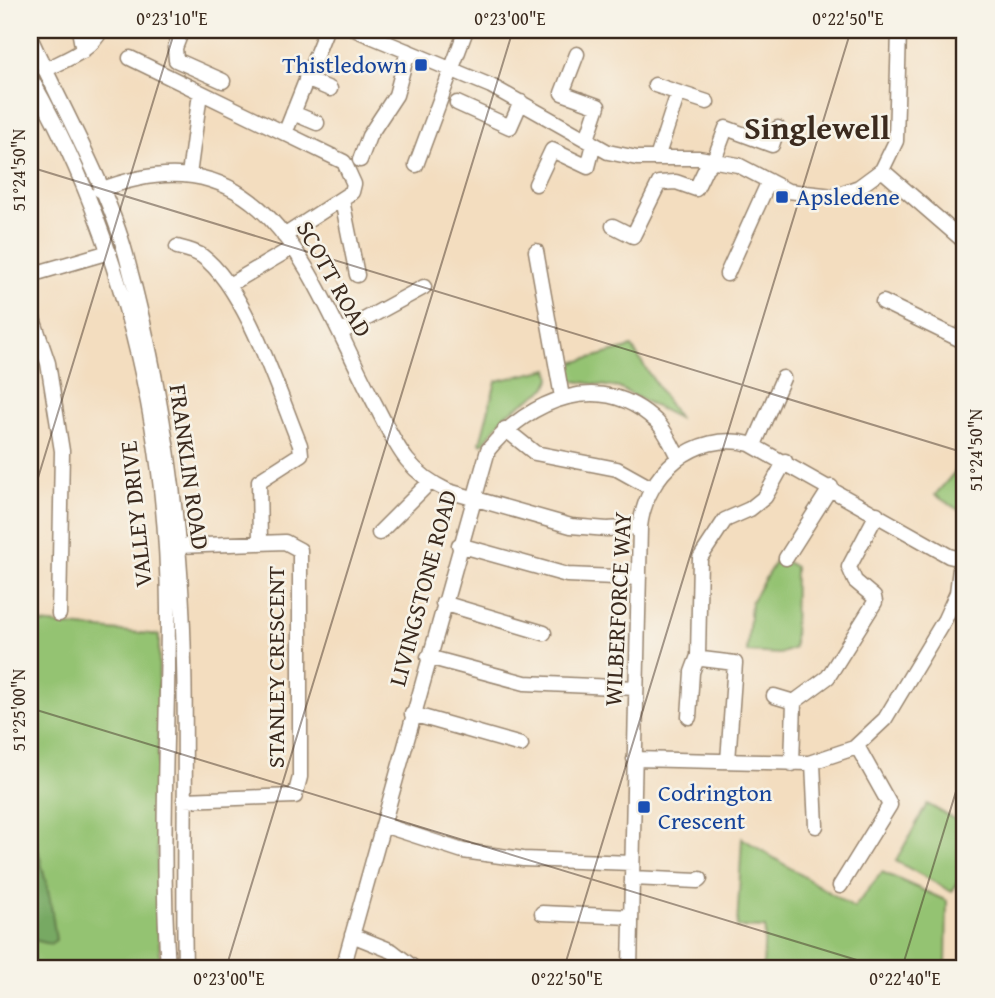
<svg xmlns="http://www.w3.org/2000/svg" width="995" height="998" font-family="'Gentium Book Plus',serif">
  <style>
    .green { fill: #94c372; stroke: #687648; stroke-width: 2 }
    .forest { fill: #77a964; stroke: #596a41; stroke-width: 2 }
    .lines { fill: none; stroke-linecap: round; stroke-linejoin: round }
    .minor-casing { stroke: #97846e; stroke-width: 17 }
    .minor { stroke: #fff; stroke-width: 14 }
    .ticks { fill: none; stroke: #3b2a1e; stroke-width: 2; stroke-opacity: 0.45 }
    .transit-dot { fill: #1a4fb4; stroke: #f7f3e8; stroke-width: 2.5 }
    .labels { text-anchor: middle; stroke-width: 5; stroke-linejoin: round; paint-order: stroke }
    .transit-label { font-size: 24px; fill: #164399; stroke: #f7f3e8; text-anchor: start }
    .street-label { font-size: 24px; fill: #3b2a1e; stroke: #f7f3e8 }
    .district-label { font-size: 32px; font-weight: bold; fill: #3b2a1e; stroke: #f7f3e8 }
    .neatline { fill: none; stroke: #3b2a1e; stroke-width: 2.5 }
    .ticks-label { font-size: 18px; text-anchor: middle; fill: #3b2a1e }
  </style>
  <rect width="100%" height="100%" fill="#f7f3e8"/>
  <filter id="ink" filterUnits="userSpaceOnUse"><feTurbulence type="fractalNoise" baseFrequency=".0143" numOctaves="2"/><feDisplacementMap in="SourceGraphic" scale="14" xChannelSelector="R" yChannelSelector="G"/><feConvolveMatrix kernelMatrix="1 2 1 2 8 2 1 2 1" color-interpolation-filters="sRGB"/></filter>
  <filter id="wash" filterUnits="userSpaceOnUse"><feTurbulence type="fractalNoise" baseFrequency=".00686" numOctaves="4" result="noise"/><feDisplacementMap in="SourceGraphic" scale="28" xChannelSelector="R" yChannelSelector="G"/><feGaussianBlur stdDeviation="1.57" result="paint"/><feColorMatrix in="noise" values="0 0 0 0 0 0 0 0 0 0 0 0 0 0 0 0 0 1.4 0 .05"/><feComposite in="paint" operator="in"/></filter>
  <g filter="url(#wash)">
    <rect width="100%" height="100%" fill="#f3ddbf"/>
    <path class="green" d="M632,347L678,418L619,388L569,380L561,366Z
      M549,369L551,378L546,388L505,415L483,444L480,443L496,381Z
      M965,460V514L935,495Z
      M778,557L795,567L794,648L780,654L747,652L751,602Z
      M30,622L159,635L157,909L161,968H30Z
      M927,804L965,825V869L952,892L896,861Z
      M742,838L854,908L882,872L947,901L946,968H763L765,928L737,927Z"/>
    <path class="forest" d="M30,817L50,899L56,940L50,944L30,939Z"/>
  </g>
  <g filter="url(#ink)">
    <g class="lines">
      <g class="minor-casing">
        <path id="minor" d="M79,30L83,51
          M182,30L175,48L176,60L223,81
          M356,30L491,86L608,152L637,158H699L738,165L788,191L833,196L859,187L882,170L896,141L899,30
          M30,37C60,104 107,185 126,255C152,350 170,447 178,546C190,686 182,828 185,968
          M577,54L562,93L598,106L587,139
          M130,58L344,162L354,184L352,192L284,236
          M45,70C66,59 90,52 101,30
          M30,77C121,236 167,426 168,609C168,729 160,848 168,968
          M306,79L330,89
          M655,85L707,102
          M457,103L510,127L521,102
          M293,113L317,123
          M288,126L326,30
          M657,158L678,93
          M360,160L369,136L396,95L408,51
          M416,165L466,30
          M882,170L965,242
          M189,175L200,93
          M536,184L552,150L588,167L594,144
          M100,190C271,124 312,285 375,404C396,444 405,471 448,491L571,526L607,529L640,527
          M342,200L357,275
          M613,226L633,236L659,183L676,182L696,189L706,168L714,160L726,128L772,145L778,128
          M177,247C185,249 195,251 202,256C246,288 279,394 300,445L301,454L259,481L260,542
          M536,251L562,397
          M727,274L769,181
          M30,275L109,252
          M229,285L292,248
          M883,302L959,339L965,329
          M30,310L48,363L62,451L59,614
          M340,333L424,287
          M505,429L535,453L617,469L651,488
          M754,445L783,378
          M379,533L430,482
          M459,545L567,575L639,578
          M178,546L285,542L300,550V777L295,796L184,800
          M786,558L831,487
          M443,603L544,633
          M428,657L525,683L636,688
          M774,696L794,702
          M412,714L521,745
          M689,717L692,672L698,656
          M634,759L809,763L854,748L885,719L945,619L957,593L961,560
          M728,761L735,663L702,659L698,656L700,558L725,520L750,509L765,497L785,461
          M813,763L816,826
          M792,764L794,702L828,677L875,602L874,597L855,581L849,567L877,514
          M383,825L463,851L523,859L632,863
          M632,878L698,881L700,879
          M840,886L890,805L857,746
          M542,913L631,917
          M352,935L392,951L414,968
          M343,968L488,450C529,400 601,369 656,421C665,429 672,446 678,457
          M630,968L640,527C646,473 694,430 750,444L949,556L965,560"/>
      </g>
      <use href="#minor" class="minor"/>
    </g>
  </g>
  <path class="ticks" d="M30,167L965,453M30,504L175,30M30,708L883,968M226,968L513,30M564,968L851,30M902,968L965,762"/>
  <g class="transit-dot">
    <rect x="414" y="58" width="14" height="14" rx="3.5"/>
    <rect x="775" y="190" width="14" height="14" rx="3.5"/>
    <rect x="637" y="800" width="14" height="14" rx="3.5"/>
  </g>
  <g class="labels">
    <g class="transit-label">
      <text x="407" y="73" text-anchor="end">Thistledown</text>
      <text x="796" y="205">Apsledene</text>
      <text x="658" y="801">Codrington<tspan x="658" dy="28">Crescent</tspan></text>
    </g>
    <g class="street-label">
      <text transform="translate(334 279) rotate(61)" y="8">SCOTT ROAD</text>
      <text transform="translate(189 467) rotate(82)" y="8">FRANKLIN ROAD</text>
      <text transform="translate(136 514) rotate(-96)" y="8">VALLEY DRIVE</text>
      <text transform="translate(423 588) rotate(-75)" y="8">LIVINGSTONE ROAD</text>
      <text transform="translate(618 609) rotate(-87)" y="8">WILBERFORCE WAY</text>
      <text transform="translate(276 667) rotate(-90)" y="8">STANLEY CRESCENT</text>
    </g>
    <g class="district-label">
      <text x="817" y="139">Singlewell</text>
    </g>
  </g>
  <rect width="995" height="998" fill="none" stroke="#f7f3e8" stroke-width="77"/>
  <rect x="38" y="38" width="918" height="922" class="neatline"/>
  <g class="ticks-label">
    <text x="172" y="25">0°23'10"E</text>
    <text x="510" y="25">0°23'00"E</text>
    <text x="848" y="25">0°22'50"E</text>
    <text transform="translate(19 170) rotate(-90)" y="6">51°24'50"N</text>
    <text transform="translate(976 450) rotate(-90)" y="6">51°24'50"N</text>
    <text transform="translate(19 710) rotate(-90)" y="6">51°25'00"N</text>
    <text x="229" y="985">0°23'00"E</text>
    <text x="567" y="985">0°22'50"E</text>
    <text x="905" y="985">0°22'40"E</text>
  </g>
</svg>
